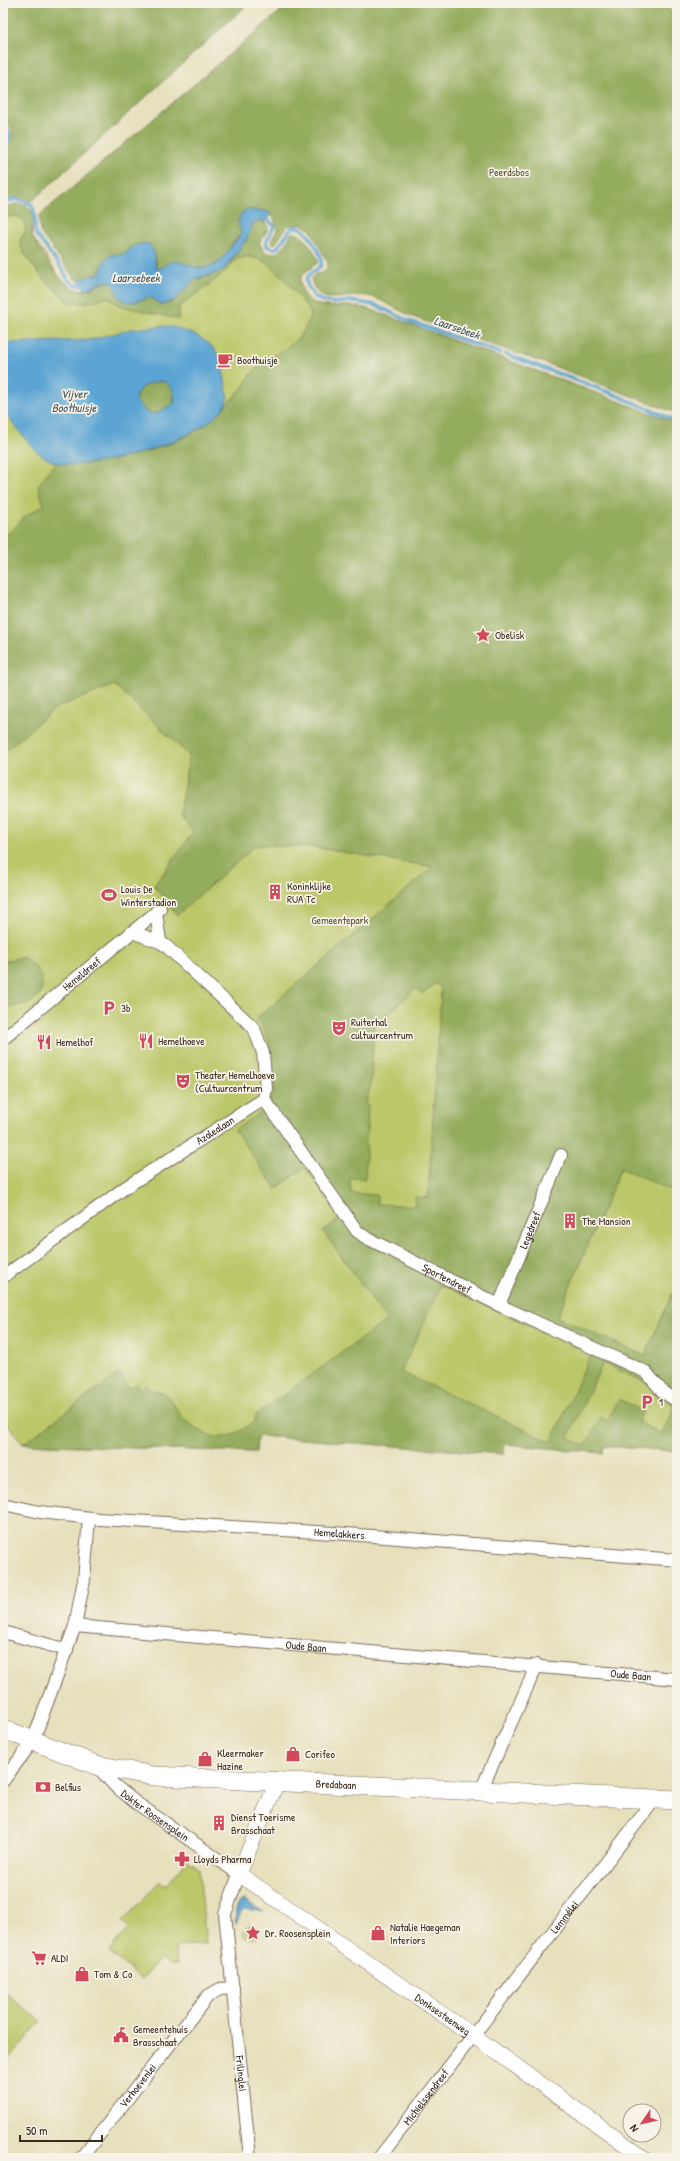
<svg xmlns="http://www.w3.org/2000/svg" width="680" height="2161" font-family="'Patrick Hand',sans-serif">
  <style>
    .green { fill: #bbc769; stroke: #7b7844 }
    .forest { fill: #94ac5d; stroke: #686b3e; fill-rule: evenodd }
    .water { fill: #5ba4d3; stroke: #4b6778; fill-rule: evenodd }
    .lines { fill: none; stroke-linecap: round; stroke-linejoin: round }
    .stream { stroke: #5ba4d3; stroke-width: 3.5 }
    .minor-casing { stroke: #776a56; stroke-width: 14 }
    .tertiary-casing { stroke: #776a56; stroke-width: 16 }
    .primary-casing { stroke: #776a56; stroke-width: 20 }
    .minor { stroke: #fff; stroke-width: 12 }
    .tertiary { stroke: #fff; stroke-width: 15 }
    .primary { stroke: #fff; stroke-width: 19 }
    .labels { text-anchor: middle; stroke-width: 3.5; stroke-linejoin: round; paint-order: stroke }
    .park-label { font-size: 11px; fill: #5b5131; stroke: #f7f3e8 }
    .poi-label { font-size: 11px; fill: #3b2a1e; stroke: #f7f3e8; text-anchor: start }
    .street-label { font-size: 11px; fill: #3b2a1e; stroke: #f7f3e8 }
    .water-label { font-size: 12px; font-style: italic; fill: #46555d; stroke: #f7f3e8 }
  </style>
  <rect width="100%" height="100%" fill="#f7f3e8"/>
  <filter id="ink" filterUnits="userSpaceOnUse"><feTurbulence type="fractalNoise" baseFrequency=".025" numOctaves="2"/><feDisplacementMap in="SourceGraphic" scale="8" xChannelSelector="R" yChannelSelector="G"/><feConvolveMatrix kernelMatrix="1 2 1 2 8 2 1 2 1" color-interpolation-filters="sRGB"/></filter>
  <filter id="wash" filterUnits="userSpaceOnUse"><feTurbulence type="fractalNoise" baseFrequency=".012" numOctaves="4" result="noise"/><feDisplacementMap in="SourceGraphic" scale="16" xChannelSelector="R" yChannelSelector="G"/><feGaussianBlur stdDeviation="0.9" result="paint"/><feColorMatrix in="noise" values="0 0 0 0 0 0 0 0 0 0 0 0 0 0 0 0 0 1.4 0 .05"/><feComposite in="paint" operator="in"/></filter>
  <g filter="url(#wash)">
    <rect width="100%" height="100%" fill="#e7e0bd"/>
    <path class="green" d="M16,204L27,206L31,210L33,215L32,236L60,278L72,288L85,290L99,283L114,286L206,278L219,274L265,222L267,231L259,243L266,253C279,257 287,245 291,234L294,233C304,234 316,253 318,262L302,275L300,281C305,312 329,306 352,306C361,307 369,309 377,312L677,423V1451L604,1446L603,1453L505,1444L504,1454L260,1436L257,1438L256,1452L23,1444L3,1417V208Z
      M187,1860L199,1868L206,1944L175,1947L177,1964L170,1965L161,1958L142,1979L108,1952L129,1927L122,1922L159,1882L167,1885Z
      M243 1933a7 7 0 1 1 14 0a7 7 0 1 1-14 0Z
      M3,1991L41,2021L3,2066Z"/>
    <path class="forest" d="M3,3H249L32,201L19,197L3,201C3,190 2,179 3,169C4,152 23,132 3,119Z
      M290,3H665L677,18V413C640,400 604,385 567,371C518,353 468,337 419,319C404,314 390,304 375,298C350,288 320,314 311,279L315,274C324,274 327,271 328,263L311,230L301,224L287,226L276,243L272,244L271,240L277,231L274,218L267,211L246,210L239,224L241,234C226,248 222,271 196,269C188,268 180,263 172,261L159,269L156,268V261L135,245L125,254L111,255C103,267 94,284 75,279L40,232L39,216Z
      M16,204C22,205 29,205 32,212C36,219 30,228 32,236C36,249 66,291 80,291C89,291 100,283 109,281L114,286L123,301L134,302L150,297L159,304L171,303L192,281L209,276L229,265L247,239L253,223L261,220L265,222L268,228L259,243L266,253C279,257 287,245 291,234L294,233C304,234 316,253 318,262L302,275L300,281C305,312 329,306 352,306C361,307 369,309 377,312L677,423V1193L621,1168L557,1317L645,1356L677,1283V1451L604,1446L603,1453L505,1444L504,1454L260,1436L257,1438L256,1452L23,1444L119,1373L130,1388L136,1384L140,1390L146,1385L150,1390C173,1392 172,1406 184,1419C187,1423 192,1425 196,1428C220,1445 234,1436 255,1421L256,1415L387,1320L323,1231L341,1218L305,1167L276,1189L235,1130L266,1108L274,1092L269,1041L257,1018L433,867L313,847L256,845L177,915L154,886L193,832L179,815L189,755L115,685L55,708L3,753V534L10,533L24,517L44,505L38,486C44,478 48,470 56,463C93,470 181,447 209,422C221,411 232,399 243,387C247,381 250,374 255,370C279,348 302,347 311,313C297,295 265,244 236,260C232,262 230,268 226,271C211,284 194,295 179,307L178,319L122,306L106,297L87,303L68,302C49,284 29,267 19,242L26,230L23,219C15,214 10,215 3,221V208ZM436,983L441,989L428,1198L415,1197V1206L377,1204V1195L351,1193L350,1178L365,1179L368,1105L366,1104L371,1083L374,1027L416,988L422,994ZM441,1285L591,1354L551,1442L401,1372ZM603,1363L651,1385L659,1396L675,1406L662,1434L638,1422L643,1411L619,1399L607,1421L601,1417L585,1446L568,1437Z
      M163,381C172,386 175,392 174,403L156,414L147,413L135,400C138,385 149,383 163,381Z
      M23,957C38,965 53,989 32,1001C25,1005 13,1006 5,1008L3,1005V961Z"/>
    <path class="water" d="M246,210L267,211L271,215L265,222L261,220L253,223L248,237L223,271L195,279L175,300L162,305L150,297C139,300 125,308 118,295C115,290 115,285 110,281L99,283L86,290L78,280L100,273L105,260L111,255L125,254C133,246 137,242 149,244L154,251L156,268L159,269L172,261C194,262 191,274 218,264L241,234L238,220L242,212Z
      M163,326C177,326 205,337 214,349C221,356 223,370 225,380C226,387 229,397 226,404C209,439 86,476 52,461C30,452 20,428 3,412V343L89,340L132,329ZM163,381C172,386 175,392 174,403L156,414L147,413L135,400C138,385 149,383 163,381Z
      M244,1900L264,1912L245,1909L241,1912L236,1924C235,1916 234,1903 244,1900Z"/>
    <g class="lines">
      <path class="stream" d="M3,124C14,135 8,142 3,155
        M3,203L16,199L31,204C38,215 33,224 36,235L61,267L69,281L75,285H85
        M265,217L274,226L266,242L267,246L274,249L278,247L292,228L298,227C307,230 324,255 321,265C319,270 310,271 306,280L308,287L315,297L323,301L334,303L350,301L375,305L409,321L500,353
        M505,354L616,395L677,421"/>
    </g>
  </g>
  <g filter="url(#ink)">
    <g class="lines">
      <g class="minor-casing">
        <g id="minor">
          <path d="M156,912L160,942"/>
          <path id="s1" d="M3,1039L160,909"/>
          <path id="s2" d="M264,1099L357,1231L365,1237L499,1305L646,1372L662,1391L677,1401"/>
          <path id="s3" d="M3,1277L126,1187L264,1099L266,1088L263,1053L254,1028L166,946L160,942L132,932"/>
          <path id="s4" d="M499,1305L561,1155"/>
          <path id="s5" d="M3,1504L40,1512L99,1519L334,1533L677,1560"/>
          <path id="s6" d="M75,1626L677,1679"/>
          <path d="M3,1632L67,1650"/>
          <path id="s7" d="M96,1765L114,1785L135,1802L239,1874L225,1914L250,2158"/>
          <path d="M3,1781L33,1741L75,1626L84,1580L89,1518"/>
          <path d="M481,1790L537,1665"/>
          <path id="s8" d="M81,2158L208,1996L220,1989L233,1988"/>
          <path id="s9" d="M379,2158L655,1799"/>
        </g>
      </g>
      <g class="tertiary-casing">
        <g id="tertiary">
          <path id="s10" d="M277,1782L239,1874L474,2036L644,2158"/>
        </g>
      </g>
      <g class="primary-casing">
        <g id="primary">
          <path id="s11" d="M3,1729L96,1765L154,1776L677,1800"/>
        </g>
      </g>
      <use href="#minor" class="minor"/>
      <use href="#tertiary" class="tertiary"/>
      <use href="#primary" class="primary"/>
    </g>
  </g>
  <defs>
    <g id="cafe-bare" transform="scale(1.2)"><path d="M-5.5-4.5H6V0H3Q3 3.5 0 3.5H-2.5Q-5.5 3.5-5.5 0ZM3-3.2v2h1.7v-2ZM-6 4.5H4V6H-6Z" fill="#d1495b" stroke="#f7f3e8" stroke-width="2.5" paint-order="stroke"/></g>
    <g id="sight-bare" transform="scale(1.2)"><path d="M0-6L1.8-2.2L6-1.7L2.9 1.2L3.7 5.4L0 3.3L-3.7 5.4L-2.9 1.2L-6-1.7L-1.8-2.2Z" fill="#d1495b" stroke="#f7f3e8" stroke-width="2.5" paint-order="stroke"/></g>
    <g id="building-bare" transform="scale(1.2)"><path d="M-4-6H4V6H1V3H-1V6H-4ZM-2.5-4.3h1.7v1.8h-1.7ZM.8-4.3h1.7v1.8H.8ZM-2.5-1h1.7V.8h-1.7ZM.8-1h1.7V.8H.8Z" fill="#d1495b" stroke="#f7f3e8" stroke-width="2.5" paint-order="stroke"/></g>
    <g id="stadium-bare" transform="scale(1.2)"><path d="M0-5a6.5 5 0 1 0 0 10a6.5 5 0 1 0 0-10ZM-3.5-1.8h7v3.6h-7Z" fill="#d1495b" stroke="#f7f3e8" stroke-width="2.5" paint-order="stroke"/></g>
    <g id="parking-bare" transform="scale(1.2)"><path d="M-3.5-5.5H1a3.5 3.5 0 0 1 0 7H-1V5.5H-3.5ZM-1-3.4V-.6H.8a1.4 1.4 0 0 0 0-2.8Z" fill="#d1495b" stroke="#f7f3e8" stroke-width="2.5" paint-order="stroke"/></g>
    <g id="theatre-bare" transform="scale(1.2)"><path d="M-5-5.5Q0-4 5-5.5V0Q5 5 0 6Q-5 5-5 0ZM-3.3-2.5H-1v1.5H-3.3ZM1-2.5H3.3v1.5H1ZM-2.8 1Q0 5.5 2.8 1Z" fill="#d1495b" stroke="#f7f3e8" stroke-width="2.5" paint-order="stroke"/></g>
    <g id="restaurant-bare" transform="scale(1.2)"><path d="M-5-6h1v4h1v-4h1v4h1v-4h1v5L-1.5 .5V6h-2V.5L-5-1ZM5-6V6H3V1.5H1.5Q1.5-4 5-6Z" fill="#d1495b" stroke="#f7f3e8" stroke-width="2.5" paint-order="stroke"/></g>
    <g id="shop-bare" transform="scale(1.2)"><path d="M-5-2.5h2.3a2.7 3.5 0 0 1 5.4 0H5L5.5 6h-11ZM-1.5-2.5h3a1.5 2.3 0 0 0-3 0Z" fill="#d1495b" stroke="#f7f3e8" stroke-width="2.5" paint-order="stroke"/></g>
    <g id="bank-bare" transform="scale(1.2)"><path d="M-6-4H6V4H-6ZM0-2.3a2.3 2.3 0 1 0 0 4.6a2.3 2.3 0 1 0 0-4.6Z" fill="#d1495b" stroke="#f7f3e8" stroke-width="2.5" paint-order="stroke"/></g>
    <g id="pharmacy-bare" transform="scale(1.2)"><path d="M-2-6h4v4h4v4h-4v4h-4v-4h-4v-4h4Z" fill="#d1495b" stroke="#f7f3e8" stroke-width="2.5" paint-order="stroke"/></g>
    <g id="supermarket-bare" transform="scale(1.2)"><path d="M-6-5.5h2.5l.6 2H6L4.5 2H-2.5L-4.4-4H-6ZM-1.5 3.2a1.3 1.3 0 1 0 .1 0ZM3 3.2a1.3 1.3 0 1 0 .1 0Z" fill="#d1495b" stroke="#f7f3e8" stroke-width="2.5" paint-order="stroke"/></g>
    <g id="civic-bare" transform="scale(1.2)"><path d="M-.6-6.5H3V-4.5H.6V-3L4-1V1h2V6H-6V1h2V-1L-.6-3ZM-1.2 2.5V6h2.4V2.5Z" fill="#d1495b" stroke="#f7f3e8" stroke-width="2.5" paint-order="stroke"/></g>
  </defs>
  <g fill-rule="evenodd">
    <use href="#cafe-bare" x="225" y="360"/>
    <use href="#sight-bare" x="483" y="635"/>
    <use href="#building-bare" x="275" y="892"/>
    <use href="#stadium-bare" x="109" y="895"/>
    <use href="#parking-bare" x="109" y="1008"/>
    <use href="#theatre-bare" x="339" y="1028"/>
    <use href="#restaurant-bare" x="146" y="1041"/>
    <use href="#restaurant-bare" x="44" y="1042"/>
    <use href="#theatre-bare" x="183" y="1081"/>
    <use href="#building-bare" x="570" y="1221"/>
    <use href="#parking-bare" x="647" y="1402"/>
    <use href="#shop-bare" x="293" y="1754"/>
    <use href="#shop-bare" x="205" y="1759"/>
    <use href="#bank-bare" x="43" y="1787"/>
    <use href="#building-bare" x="219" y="1823"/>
    <use href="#pharmacy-bare" x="182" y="1859"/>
    <use href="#sight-bare" x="253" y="1933"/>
    <use href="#shop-bare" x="378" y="1933"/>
    <use href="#supermarket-bare" x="39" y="1958"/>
    <use href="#shop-bare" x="82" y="1974"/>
    <use href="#civic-bare" x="121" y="2035"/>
  </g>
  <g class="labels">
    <g class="park-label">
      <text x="509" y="176">Peerdsbos</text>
      <text x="340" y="924">Gemeentepark</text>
    </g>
    <g class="poi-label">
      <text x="237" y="364">Boothuisje</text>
      <text x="495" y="639">Obelisk</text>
      <text x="287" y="890">Koninklijke<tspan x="287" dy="13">RUA Tc</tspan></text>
      <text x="121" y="893">Louis De<tspan x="121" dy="13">Winterstadion</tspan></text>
      <text x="121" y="1012">3b</text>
      <text x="351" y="1026">Ruiterhal<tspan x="351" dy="13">cultuurcentrum</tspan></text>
      <text x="158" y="1045">Hemelhoeve</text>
      <text x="56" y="1046">Hemelhof</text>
      <text x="195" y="1079">Theater Hemelhoeve<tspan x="195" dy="13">(Cultuurcentrum</tspan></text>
      <text x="582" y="1225">The Mansion</text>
      <text x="659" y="1406">1</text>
      <text x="217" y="1757">Kleermaker<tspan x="217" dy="13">Hazine</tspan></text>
      <text x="305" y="1758">Corifeo</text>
      <text x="55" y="1791">Belfius</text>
      <text x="231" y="1821">Dienst Toerisme<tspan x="231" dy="13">Brasschaat</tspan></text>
      <text x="194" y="1863">Lloyds Pharma</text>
      <text x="390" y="1931">Natalie Haegeman<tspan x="390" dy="13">Interiors</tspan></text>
      <text x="265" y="1937">Dr. Roosensplein</text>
      <text x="51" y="1962">ALDI</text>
      <text x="94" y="1978">Tom &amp; Co</text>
      <text x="133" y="2033">Gemeentehuis<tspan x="133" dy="13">Brasschaat</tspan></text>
    </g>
    <g class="street-label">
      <text dy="4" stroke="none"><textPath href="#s1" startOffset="102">Hemeldreef</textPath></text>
      <text dy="4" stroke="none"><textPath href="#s3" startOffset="258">Azalealaan</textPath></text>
      <text dy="4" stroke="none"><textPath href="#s4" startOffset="81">Legedreef</textPath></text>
      <text dy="4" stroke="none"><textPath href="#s2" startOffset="263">Sportendreef</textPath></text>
      <text dy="4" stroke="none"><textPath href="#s5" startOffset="338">Hemelakkers</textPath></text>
      <text dy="4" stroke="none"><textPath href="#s6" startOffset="232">Oude Baan</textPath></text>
      <text dy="4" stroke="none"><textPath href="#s6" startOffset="558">Oude Baan</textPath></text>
      <text dy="4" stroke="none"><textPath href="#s11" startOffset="341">Bredabaan</textPath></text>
      <text dy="4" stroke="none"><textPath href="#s7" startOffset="78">Dokter Roosensplein</textPath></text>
      <text dy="4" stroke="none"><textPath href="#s9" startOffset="304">Lemmélei</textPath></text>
      <text dy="4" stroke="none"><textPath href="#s10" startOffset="347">Donksesteenweg</textPath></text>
      <text dy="4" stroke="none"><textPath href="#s7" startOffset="383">Frilinglei</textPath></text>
      <text dy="4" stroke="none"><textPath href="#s8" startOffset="92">Verhoevenlei</textPath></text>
      <text dy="4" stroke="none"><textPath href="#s9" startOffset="77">Michielssendreef</textPath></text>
    </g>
    <g class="water-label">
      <text x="136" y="282">Laarsebeek</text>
      <text transform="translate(457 328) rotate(19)" y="4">Laarsebeek</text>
      <text x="74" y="398">Vijver<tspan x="74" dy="14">Boothuisje</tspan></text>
    </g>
  </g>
  <rect width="680" height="2161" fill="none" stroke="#f7f3e8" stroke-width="16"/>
  <g transform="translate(642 2123) rotate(236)"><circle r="19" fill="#f7f3e8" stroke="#aca397"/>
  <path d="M0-3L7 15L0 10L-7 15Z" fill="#d1495b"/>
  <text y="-6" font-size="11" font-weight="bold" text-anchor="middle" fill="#3b2a1e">N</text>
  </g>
  <path d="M20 2135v6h82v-6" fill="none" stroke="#3b2a1e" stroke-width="2"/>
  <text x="26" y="2135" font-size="12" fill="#3b2a1e" stroke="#f7f3e8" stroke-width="3" paint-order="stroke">50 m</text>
</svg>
